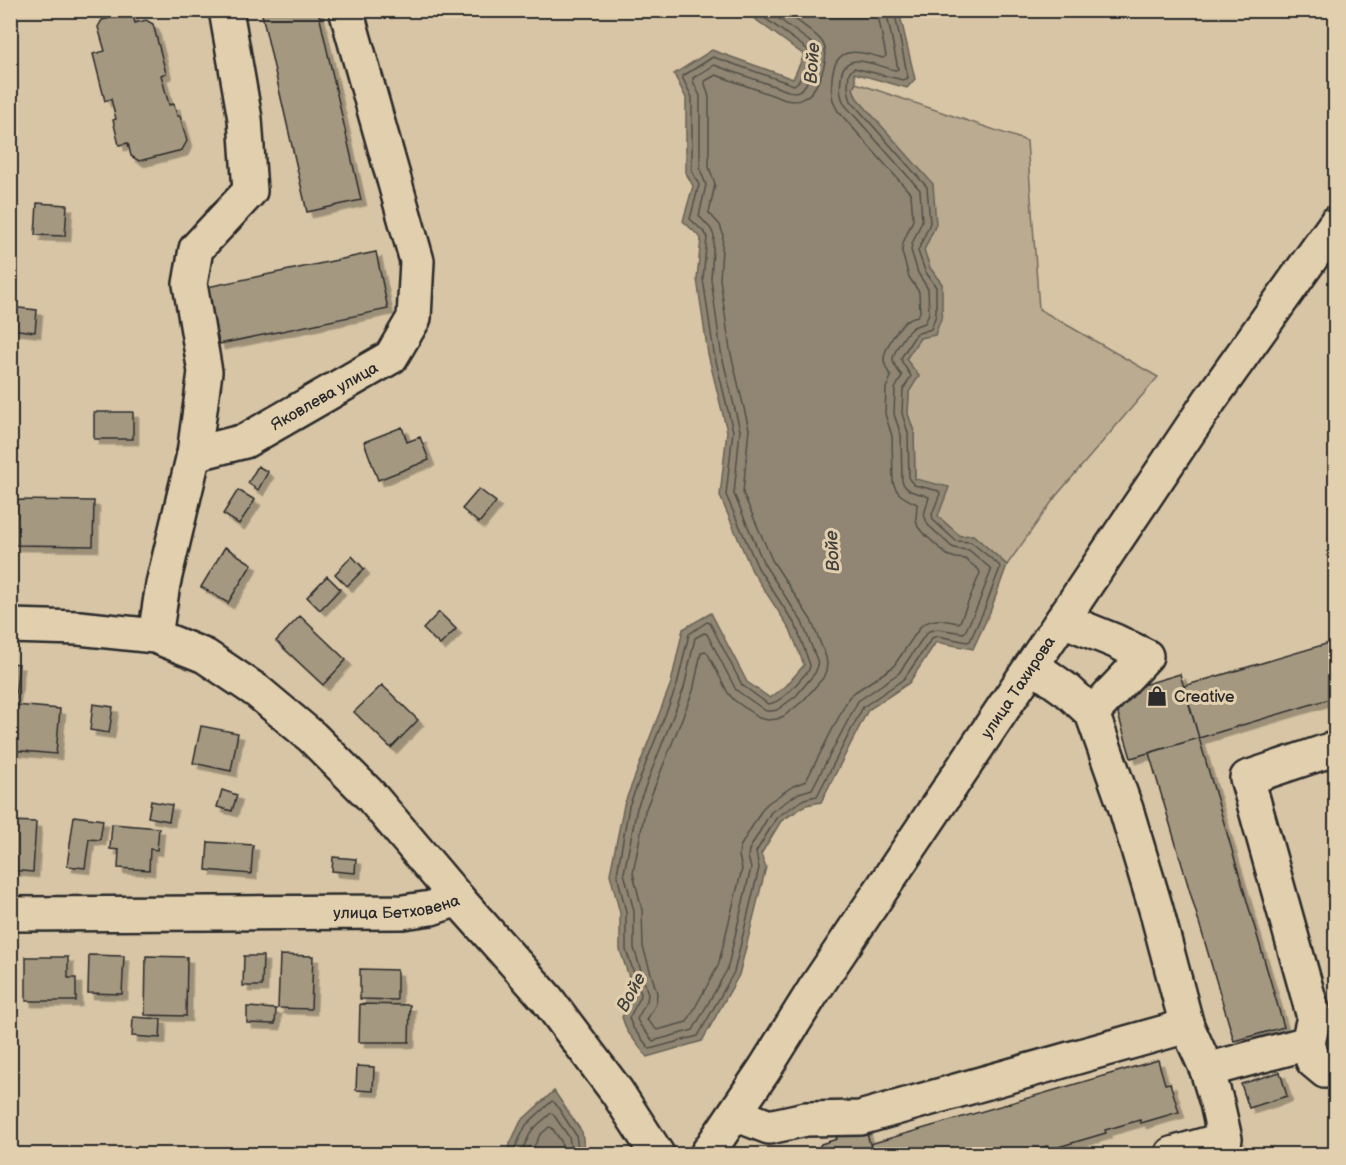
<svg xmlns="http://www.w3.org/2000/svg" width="1346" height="1165" font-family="'Balsamiq Sans',sans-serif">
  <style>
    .green { fill: #baab91; stroke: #726b5e; stroke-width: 1.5 }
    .water { fill: #908673; stroke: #686256; stroke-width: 1.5 }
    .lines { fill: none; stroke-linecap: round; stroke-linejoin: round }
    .shore { stroke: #534f48; stroke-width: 1.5 }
    .building { fill: #a49881; stroke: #2b2b2b; stroke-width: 1.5; filter: url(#shadow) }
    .minor-casing { stroke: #2b2b2b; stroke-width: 38 }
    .major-casing { stroke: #2b2b2b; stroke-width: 38 }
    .minor { stroke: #e2cfad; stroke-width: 33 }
    .major { stroke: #e2cfad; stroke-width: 33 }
    .labels { text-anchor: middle; stroke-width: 6; stroke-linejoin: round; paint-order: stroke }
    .street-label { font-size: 16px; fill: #2b2b2b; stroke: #e2cfad }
    .poi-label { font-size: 16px; fill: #2b2b2b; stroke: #e2cfad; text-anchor: start }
    .water-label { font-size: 18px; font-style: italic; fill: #44423d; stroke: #e2cfad }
  </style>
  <defs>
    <filter id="shadow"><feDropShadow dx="5.5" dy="5.5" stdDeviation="0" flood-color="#0004"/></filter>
  </defs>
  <rect width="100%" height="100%" fill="#d7c5a5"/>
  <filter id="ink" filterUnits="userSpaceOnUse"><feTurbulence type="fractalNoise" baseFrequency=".0167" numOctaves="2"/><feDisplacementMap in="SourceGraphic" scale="12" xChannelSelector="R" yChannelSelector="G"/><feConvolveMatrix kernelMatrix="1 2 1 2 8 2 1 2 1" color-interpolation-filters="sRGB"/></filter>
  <g filter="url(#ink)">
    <path class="green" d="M856,83L1027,141L1039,309L1158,377L1056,496L1007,565L973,535L960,536L937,516L915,479L914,432L908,414L909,392L906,359L920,338L942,284L930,268L924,250L936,224L856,97L853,88Z"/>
    <path class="water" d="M744,11H899L915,79L907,88L854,73L856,83L853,88L856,97L933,184L936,224L924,250L930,268L942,284V316L935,335L920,338L906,359L919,376L909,392L908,414L914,432L915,479L949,487L938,516L960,536L973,535L1007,565L990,612L973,649L936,642L909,683L868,710L821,802L806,805L781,821L761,854L766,867L739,975L702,1041L647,1057L627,1031L622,1017L635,995L620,950V913L610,874L624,805L671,683L683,629L711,613L747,682L770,698L786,686L804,665L790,629L752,571L720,496L727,431L708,354L697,279L701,238L683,221L693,186L686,173V98L674,74L712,50L793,79L804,55Z
      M554,1091L582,1132L585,1154H505L521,1121Z"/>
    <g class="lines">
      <path class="shore" d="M754,10L807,49L810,53V57L799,81L794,85L713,57L683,76V79L692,97V171L699,185L690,219L705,233L707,237L703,279L714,353L733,431L726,495L758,568L796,626L810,665L809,670C799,680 783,703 768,704L742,685L710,623L707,622L689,634L677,685L629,806L617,874L626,912V950L641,994L640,998L629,1018L633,1028L650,1049L698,1036L734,972L759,868L756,852L777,817L804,799L817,796L863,707L904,679L932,638L938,636L967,642L970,641L984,610L1000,568L999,565L971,542L956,541L933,520L932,514L940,494L939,491L914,485L909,479L908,433L902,413L903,390L911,376L902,362L901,358L916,334L931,329L936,315V287L925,271L918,251L930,223L927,187L851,101C847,91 848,83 849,73L854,68L903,80L908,78L894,10
        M767,10L813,44C816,48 817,49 818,53C818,60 807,85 802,89C797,93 793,92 788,91L714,65L693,78V81L700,96V169L706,185L699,216L711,229L714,236L711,279L721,352L740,430L734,494L764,564L802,622L817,660L818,666L815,673L796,696L777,710L772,711H766L736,690L707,634L704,633L695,638L684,688L637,808L624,873L634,911V948L648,994L647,1001L637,1019L640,1025L653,1041L693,1030L727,970L751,868L748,857L749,850L771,812L799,793L812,789L858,701L899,673L925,635L929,631L938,629L963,633L965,632L977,607L991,571L990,568L969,550L958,549L952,547L928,525L924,515L929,497C918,492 907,494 902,481L901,435L894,414L895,389L902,376C899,371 893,366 893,359C893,352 906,333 911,329C915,325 920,325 925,323L929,313L928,289L918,273L911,250L912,244L922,221L920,190L845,105C839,94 840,89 841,78C843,48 877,66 895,70L898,69L886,10
        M782,10C793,18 817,33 823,43C831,57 818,91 804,98C798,102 792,101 786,100L716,75L705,81V84L709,97V167L715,184L709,213L720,225L723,234L720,279L730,350L749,429L743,493L772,560L811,620L826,657L827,664L826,671L823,678L803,701L784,716L777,719L768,720L759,718L734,700L728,693L707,652L704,651L701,653L693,691L645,811L633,873L642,910L643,947L657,993L656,1004L647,1020L657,1030L687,1022L718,966L742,869L739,856L740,847L763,808L768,803L793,786L806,781L849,697L855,692L893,667L921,626C933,617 944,620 958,623L960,622L980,573L979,570L965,559L956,558L947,555L922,532L918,527L916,520L917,504C905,498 897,496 893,482L892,436L885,414L886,388L891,377C888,371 884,366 884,359C884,349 897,329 905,322C909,318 913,317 918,316L920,312L919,292L909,277L902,252L903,243L913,220L911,194L838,111C831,100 831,91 832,78C835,44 858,51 883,58L886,56L877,10
        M512,1154L526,1125L552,1101L555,1103L576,1135L579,1154
        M520,1154L532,1130L551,1113L553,1114L569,1137L572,1154
        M530,1154L540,1135L549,1127L552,1128L561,1141L563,1154"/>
    </g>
    <path class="building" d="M261,10H318L361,200L307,212Z
      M132,13L135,23L146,20L153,24L166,73L161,75L169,105L174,104L177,116H180L187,141L182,150L139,161L131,156L128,143L119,145L113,120L116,119L111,99L105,101L93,54L105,51L98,27L102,20Z
      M37,203L67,205L65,236L35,235Z
      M376,252L388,309L219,344L207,287Z
      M10,307L37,310L35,332L10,329Z
      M94,412H133V439H94Z
      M402,427L407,442L420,437L429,460L378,480L364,442Z
      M258,466L268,472L258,490L248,483Z
      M479,489L496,502L479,523L462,509Z
      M238,490L255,500L239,524L223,514Z
      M15,500L94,501L93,546L14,545Z
      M225,547L252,564L228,603L201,587Z
      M352,556L364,569L347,586L335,574Z
      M327,576L340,589L320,610L307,597Z
      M439,612L456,629L440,645L423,629Z
      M300,616L346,660L323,685L276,641Z
      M1336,641V697L1199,738L1184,686Z
      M10,663L19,664L15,697H10Z
      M1180,674L1199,738L1131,758L1118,714L1129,689Z
      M382,685L418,720L391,748L354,712Z
      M93,704L113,707L109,733L90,730Z
      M15,705L60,709L56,754L11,750Z
      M201,726L238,733L231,771L193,763Z
      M1199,738L1284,1027L1234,1041L1149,753Z
      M222,790L237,795L232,811L217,807Z
      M151,801L172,805L169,821L148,817Z
      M74,816L103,820L100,840L89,839L85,868L67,866Z
      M10,821L36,822L33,872L10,870Z
      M112,824L159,828L157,850L150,849L149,870L118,868L119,850L110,849Z
      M208,842L253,845L251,874L206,870Z
      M333,857L356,859L355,873L332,871Z
      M89,955L124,956L122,994L88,993Z
      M280,955L313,956L311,1009L278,1008Z
      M146,956L187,957L186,1016L145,1015Z
      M244,956H263L262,986H243Z
      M26,957H68V978H76V1001H26Z
      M360,969L397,970V1000L360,999Z
      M360,1004L410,1005L409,1042H359Z
      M247,1007L276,1009L275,1024L247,1023Z
      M133,1017L161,1019L160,1038L132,1036Z
      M1158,1060L1165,1084L1170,1083L1179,1112L1141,1123L1140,1120L1105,1130L1106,1133L1048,1150L1047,1146L1020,1154H873L870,1144Z
      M357,1066L374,1067L373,1091L356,1090Z
      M1280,1072L1287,1096L1249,1108L1241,1084Z
      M865,1127L873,1154H815L821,1144L837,1139L836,1136Z"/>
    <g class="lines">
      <g class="minor-casing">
        <g id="minor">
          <path d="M194,454L205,372L190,284L196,249L250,191L245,119L226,10"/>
          <path d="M1063,620L1115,641L1146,656L1092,713"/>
          <path d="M10,626L79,628L155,636L205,656L257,691L312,737L370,795L458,899L547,999L617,1092L657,1154"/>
          <path id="s1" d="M155,636L163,584L194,454L245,441L391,357L414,318L417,261L346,10"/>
          <path d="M1033,666L1068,691L1092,713L1126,809L1156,909L1187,1026L1207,1070L1217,1103L1225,1139L1172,1154"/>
          <path d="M1336,748L1247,778L1314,1017L1308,1043L1313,1061L1325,1071L1336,1068"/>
          <path id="s2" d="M10,914L403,912L431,908L458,899"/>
          <path d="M1207,1070L1308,1043"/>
          <path d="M735,1114L769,1127L806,1119L860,1118L1187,1026"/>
        </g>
      </g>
      <g class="major-casing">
        <g id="major">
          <path id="s3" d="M707,1154L764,1070L814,990L1210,400L1336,223"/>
        </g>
      </g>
      <use href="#minor" class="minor"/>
      <use href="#major" class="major"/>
    </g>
  </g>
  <defs>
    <g id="shop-bare" transform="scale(1.62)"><path d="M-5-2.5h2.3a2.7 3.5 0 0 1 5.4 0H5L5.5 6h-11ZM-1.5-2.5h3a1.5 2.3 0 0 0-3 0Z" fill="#2b2b2b" stroke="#e2cfad" stroke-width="2.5" paint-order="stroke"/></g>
  </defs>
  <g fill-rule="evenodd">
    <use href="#shop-bare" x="1157" y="696"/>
  </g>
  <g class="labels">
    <g class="street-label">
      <text dy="6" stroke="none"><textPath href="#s1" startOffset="330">Яковлева улица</textPath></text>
      <text dy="6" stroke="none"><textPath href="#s3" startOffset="561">улица Тахирова</textPath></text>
      <text dy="6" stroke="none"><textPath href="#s2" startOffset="387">улица Бетховена</textPath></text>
    </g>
    <g class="poi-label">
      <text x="1174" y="702">Creative</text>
    </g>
    <g class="water-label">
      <text transform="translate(812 63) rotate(-86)" y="6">Войе</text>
      <text transform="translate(832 551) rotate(-93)" y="6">Войе</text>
      <text transform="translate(631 992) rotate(-61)" y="6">Войе</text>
    </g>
  </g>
  <rect width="1346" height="1165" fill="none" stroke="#e2cfad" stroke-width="36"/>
  <rect x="18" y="18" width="1310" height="1129" fill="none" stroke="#2b2b2b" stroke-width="2" filter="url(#ink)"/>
</svg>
